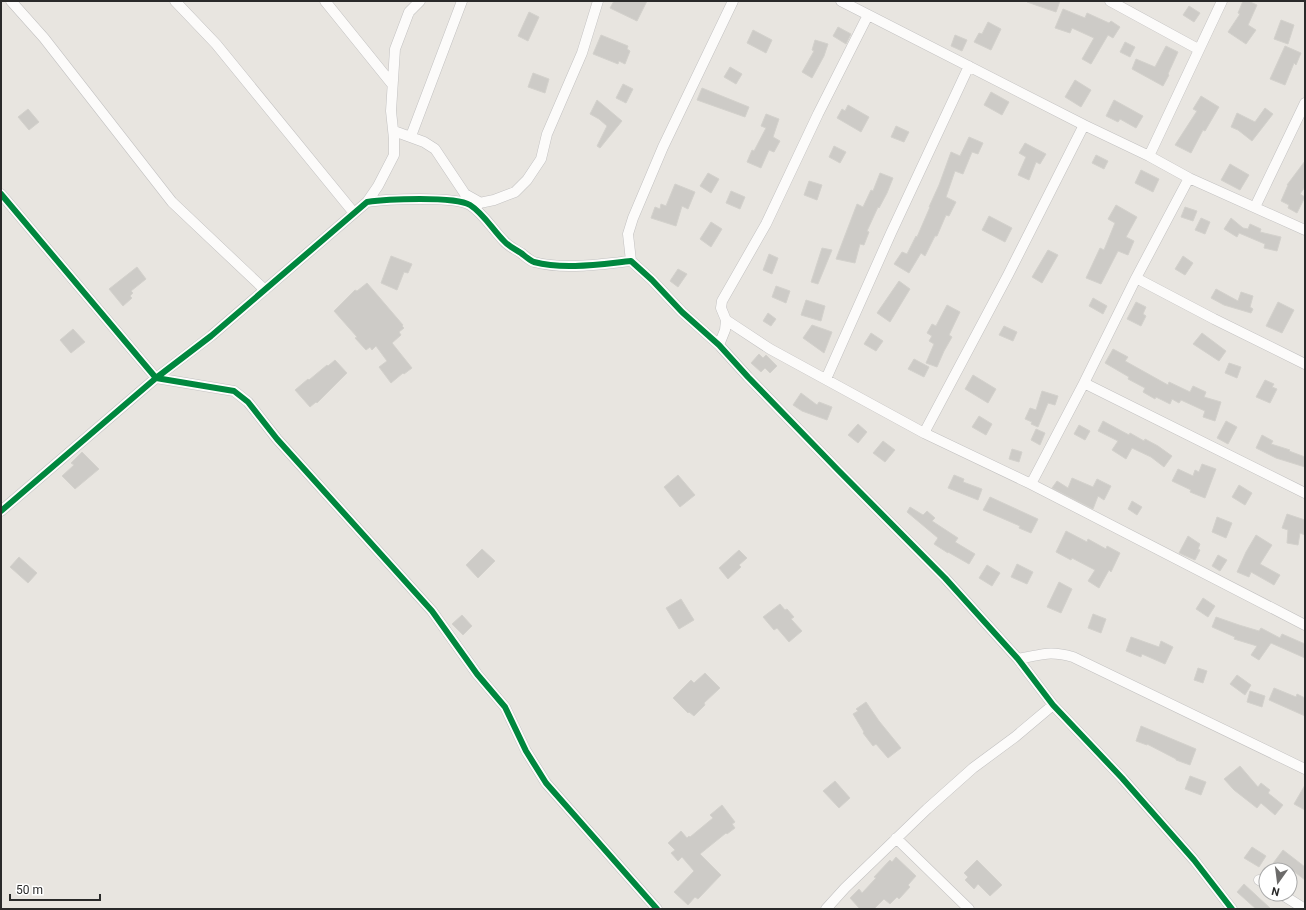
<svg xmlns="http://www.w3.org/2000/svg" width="1306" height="910" font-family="Roboto,sans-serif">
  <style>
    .building { fill: #cdcbc7; stroke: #d3d1cc }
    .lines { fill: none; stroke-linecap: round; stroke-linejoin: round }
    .minor-casing { stroke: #c2c1c1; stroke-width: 11 }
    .minor { stroke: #fcfbfa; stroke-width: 10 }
    .cycleway-casing { stroke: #fff; stroke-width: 8 }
    .cycleway { stroke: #00873e; stroke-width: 6 }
  </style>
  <rect width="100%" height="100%" fill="#e8e5e0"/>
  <path class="building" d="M614,1H647L637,21L610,8Z
    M1028,1H1060L1056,12L1027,2Z
    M1243,1H1248L1257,5L1248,25L1256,30L1246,44L1228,32L1240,14L1238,13Z
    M1189,6L1200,13L1194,22L1183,15Z
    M1063,9L1085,18L1087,13L1109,23L1111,21L1120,27L1113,38L1108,35L1091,64L1082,59L1094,38L1072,28L1070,33L1055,28Z
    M529,12L539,17L528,41L518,36Z
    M1281,20L1294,25L1288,44L1274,39Z
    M988,22L1001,29L991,50L974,42L979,33L982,34Z
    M838,27L851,34L846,44L833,36Z
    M753,30L772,40L766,53L747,43Z
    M601,35L628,46L627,49L630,51L625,64L619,61L618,64L593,54Z
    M955,35L967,40L962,51L951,46Z
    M815,40L828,44L824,56L812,78L802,72L814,51L812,50Z
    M1125,42L1135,47L1130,57L1120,52Z
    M1166,46L1178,52L1168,74L1169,75L1163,86L1132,69L1136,59L1155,67Z
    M1285,46L1301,53L1296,65L1294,63L1285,85L1270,79Z
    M730,67L742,74L736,84L724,77Z
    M533,73L549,79L545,93L528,87Z
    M1075,80L1091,90L1081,107L1065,97Z
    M623,84L633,89L626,103L616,98Z
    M702,88L749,107L745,117L697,100Z
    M991,92L1009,102L1002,115L984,105Z
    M1201,96L1219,107L1205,131L1203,130L1191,153L1175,145L1197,111L1193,109Z
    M597,100L622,121L600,148L597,146L607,126L599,119L590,114Z
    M1114,100L1143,116L1136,128L1120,119L1118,122L1106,116Z
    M848,105L869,117L861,132L837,118L842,109L845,111Z
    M1265,108L1273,114L1252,141L1238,130L1231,127L1237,113L1255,122Z
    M28,109L39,122L29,130L18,117Z
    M766,114L779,119L773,137L780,141L774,152L769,150L761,168L747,162L752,150L754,151L766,128L761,126Z
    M896,126L909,132L904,142L891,137Z
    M969,137L983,143L978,154L972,152L963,174L955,171L946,197L956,202L949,216L946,215L937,236H935L925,256L921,253L909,273L894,264L902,252L907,254L916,236L917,237L930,207H929L939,185L951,152L960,156Z
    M1025,143L1046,154L1040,164L1036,162L1029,180L1018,175L1026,157L1019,153Z
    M834,146L846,152L840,163L829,157Z
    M1096,155L1108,161L1104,169L1092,163Z
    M1305,161V187L1300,194L1305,197L1297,213L1288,208L1289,205L1281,201L1288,185H1287Z
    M1230,164L1249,175L1240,190L1221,180Z
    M1141,170L1159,179L1153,192L1135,183Z
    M708,173L719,179L711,193L700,186Z
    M880,173L893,178L887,193L879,208L878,207L867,231L869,232L864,245L860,244L855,263L836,259L857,204L863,207L871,190L873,191Z
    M809,181L822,185L817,200L804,195Z
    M675,184L695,192L688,209L682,206L676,226L651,218L655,207L660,209L661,204L666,206Z
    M731,191L745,197L740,209L726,203Z
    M1116,205L1137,217L1126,237L1134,241L1128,255L1118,251L1101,284L1086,278L1100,248L1104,250L1115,223L1108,219Z
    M1185,207L1197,211L1193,221L1181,217Z
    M989,216L1012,228L1005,242L982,230Z
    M1201,218L1210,222L1205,234L1195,230Z
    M1231,218L1243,228L1248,229L1250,224L1261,229L1260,232L1281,237L1277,251L1264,248L1265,244L1239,233L1237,237L1224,229Z
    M711,222L722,229L711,247L700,239Z
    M822,248L832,250L818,284L811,282Z
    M1048,250L1058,255L1042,283L1032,277Z
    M769,254L778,258L772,274L763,270Z
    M391,256L412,264L408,273L404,272L397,290L381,283Z
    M1183,256L1193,263L1185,275L1175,269Z
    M137,267L146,279L131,291L133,293L130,296L132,298L123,306L109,289Z
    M678,269L687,274L678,287L670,281Z
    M899,281L910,289L890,322L877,313Z
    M367,283L403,325L402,326L404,328L399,332L401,335L392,343L412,368L404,374L403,373L391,383L379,367L387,361L376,346L372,350L370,347L366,350L355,338L357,337L334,311L355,290L357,291Z
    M776,286L790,291L786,303L772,297Z
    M1216,289L1238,301L1241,292L1253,296L1250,307L1253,309L1251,313L1224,305L1211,298Z
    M1093,298L1107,306L1103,314L1089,306Z
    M806,300L825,306L821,321L801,315Z
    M1136,302L1146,307L1143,314L1146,316L1141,326L1127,319Z
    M1278,302L1294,310L1282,333L1266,326Z
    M947,305L960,312L949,335L952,337L944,351L937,367L926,363L934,344L929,341L932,336L927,333L932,324L936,326Z
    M768,313L776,319L771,326L763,321Z
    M812,325L832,332L824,353L803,338Z
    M1004,326L1017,332L1013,341L999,335Z
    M73,329L85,342L71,353L60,340Z
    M871,333L883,341L876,351L864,344Z
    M1202,333L1226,351L1219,361L1193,344Z
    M1113,349L1128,357L1125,361L1168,385L1169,382L1190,392L1193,386L1206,392L1204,397L1221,402L1215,421L1203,417L1205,411L1181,400L1179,403L1172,399L1170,404L1156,397L1155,399L1143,392L1145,388L1128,379L1129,377L1105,363Z
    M759,354L763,358L766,355L777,366L770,373L765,368L761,372L751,363Z
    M914,359L929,367L924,377L908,369Z
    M335,360L347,373L317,403L316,402L310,407L295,390L308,379L309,380L327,365L328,366Z
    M1229,363L1241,367L1237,378L1225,373Z
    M973,375L996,389L988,403L965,389Z
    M1265,380L1274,384L1272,387L1277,389L1270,403L1256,397Z
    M1042,391L1058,396L1055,405L1048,403L1038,427L1031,424L1032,422L1025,419L1030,408L1036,410Z
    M801,393L817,405L819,402L832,407L827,420L802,411L793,405Z
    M979,416L992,424L986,435L972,427Z
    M1103,421L1129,435L1130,433L1144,441L1145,439L1158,446L1172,456L1164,467L1151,457L1132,448L1126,459L1112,450L1118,441L1098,431Z
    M1226,421L1237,427L1228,444L1217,438Z
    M858,424L867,432L858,443L848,435Z
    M1079,425L1090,431L1085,440L1074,434Z
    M1036,429L1045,433L1040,445L1031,440Z
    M1262,435L1273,441L1271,444L1290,450L1289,451L1305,457V467L1276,458L1256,448Z
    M883,441L895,450L885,462L873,453Z
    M1012,449L1022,452L1019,462L1009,459Z
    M82,452L99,469L75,489L62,476L74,465L71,463Z
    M1202,464L1216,469L1205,498L1190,492L1191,490L1172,481L1178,469L1193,476L1195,470L1199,472Z
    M678,475L695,495L680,507L664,487Z
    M954,475L964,479L963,482L982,489L978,500L948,488Z
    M1072,478L1093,487L1097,479L1111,486L1104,500L1098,496L1093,509L1052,488L1057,481L1068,488Z
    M1239,485L1252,493L1245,505L1232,497Z
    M990,497L1038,519L1031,533L1019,528L1020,526L983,510Z
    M1132,501L1142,507L1137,515L1128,509Z
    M910,507L923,515L927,511L935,518L932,521L958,538L955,542L975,554L969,564L948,552V553L934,544L938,538L907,512Z
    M1287,514L1305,520V535L1300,533L1298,545L1287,543L1288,530L1282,528Z
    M1217,517L1232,523L1226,538L1212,532Z
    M1066,531L1087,542L1088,539L1106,549L1107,546L1120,553L1111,572L1109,570L1099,588L1088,581L1095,570L1072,558L1071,560L1056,552Z
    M1256,535L1272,545L1260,564L1280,575L1274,585L1251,572L1249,577L1237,572L1246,552Z
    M1188,536L1200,544L1198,549L1200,550L1195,560L1179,553Z
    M482,549L495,561L478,578L466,565Z
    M739,550L747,558L739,565L741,567L728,579L719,568Z
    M1218,555L1227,560L1220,571L1212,566Z
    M19,557L37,573L28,583L10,567Z
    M1017,564L1033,572L1027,584L1011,577Z
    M987,565L1000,573L992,586L979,578Z
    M1059,582L1072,589L1061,613L1047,607Z
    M1203,598L1215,606L1208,617L1196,609Z
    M681,599L694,620L679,629L666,608Z
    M780,604L785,610L787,609L794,617L791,619L802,631L789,642L777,628L774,630L763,617Z
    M1093,614L1106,619L1101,633L1088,628Z
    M462,615L472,626L463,635L452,624Z
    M1216,617L1239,625L1259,631L1261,628L1280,638L1282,634L1305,644V658L1271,643L1259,660L1251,655L1257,646L1234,639L1235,637L1212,627Z
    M1131,637L1159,647L1161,641L1173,647L1165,664L1142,654L1141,657L1126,651Z
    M1198,668L1207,671L1203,683L1194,680Z
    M705,673L720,688L704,703L705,705L694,716L689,712L688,713L673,698L691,680L694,683Z
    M1237,675L1251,685L1245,695L1230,684Z
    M1274,688L1296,697L1297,694L1305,698V716L1269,700Z
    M1250,691L1265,696L1262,707L1247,702Z
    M866,702L879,721L901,748L888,758L876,744L873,746L863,733L864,732L853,714L858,711L856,709Z
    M1141,726L1196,749L1190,765L1176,760V759L1147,744V745L1136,741Z
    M1240,766L1258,787L1261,783L1270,790L1268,793L1283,805L1275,815L1261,803L1257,808L1234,790L1224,779Z
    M1190,776L1206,782L1201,795L1185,789Z
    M835,781L850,798L839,808L823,791Z
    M1305,785V810L1294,804Z
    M722,805L735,822L732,824L735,828L727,834L726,833L700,854L721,875L698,899L695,897L688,905L674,892L694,871L682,857L678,861L671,853L675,850L668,843L681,831L687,838L689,836L690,837L713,818L710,815Z
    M1252,847L1266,856L1259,867L1244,858Z
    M1283,850L1305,867V880L1292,870H1277L1271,866Z
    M896,857L916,876L908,885L910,887L899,899L897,897L890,904L884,899L874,909H860L850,898L859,889L862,893L876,878L874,877L890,860L892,862Z
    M977,860L1002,885L990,896L978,884L974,889L965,880L968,877L964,873Z
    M1244,884L1271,909H1256L1237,892Z"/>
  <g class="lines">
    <g class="minor-casing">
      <path id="minor" d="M11,1L44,38L172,202L265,290
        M175,1L216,44L354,213
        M325,1L392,84
        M841,1L1084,125L1149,156L1189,178
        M1110,1L1198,49
        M394,131L424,142L435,149L465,194L481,203
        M411,136L462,1
        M1149,156L1222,1
        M1,194L156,378L234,391L248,402L277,439L432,611L477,674L505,707L526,751L546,783L657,909
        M367,202L378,186L394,155V139L391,111L395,49L409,12L420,1
        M470,205L494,200L515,192L527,180L541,159L547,134L582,53L598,1
        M1255,207L1305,103
        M631,261L628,234L633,218L663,147L733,1
        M1136,278L1214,319L1305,364
        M726,320L721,308L722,301L766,224L818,114L868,15
        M719,345L725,330L726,320L770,349L924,433L1031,484L1305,625
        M826,379L891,233L969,66
        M1084,383L1136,278L1189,178L1305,230
        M924,433L1008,275L1084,125
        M1031,484L1084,383L1305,493
        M1,511L156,378L211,336L367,202C386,199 455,196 470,205C483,213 493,230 504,241C508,246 515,249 521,253C525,256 529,260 534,262C564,270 601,264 631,261L652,280L682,312L719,345L748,377L838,470L945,578L1018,659L1053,705L1122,778L1194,860L1232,909
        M1018,659C1042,655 1048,650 1073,657L1305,769
        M896,838L969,909
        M1259,880L1266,884
        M1281,894L1305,909
        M826,909L845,888L927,809L973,768L1015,737L1053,705"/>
    </g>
    <use href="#minor" class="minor"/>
    <g class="cycleway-casing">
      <path id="cycleway" d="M1,194L156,378L234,391L248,402L277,439L432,611L477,674L505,707L526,751L546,783L657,909
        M1,511L156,378L211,336L367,202C386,199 455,196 470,205C483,213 493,230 504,241C508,246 515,249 521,253C525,256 529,260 534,262C564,270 601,264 631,261L652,280L682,312L719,345L748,377L838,470L945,578L1018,659L1053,705L1122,778L1194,860L1232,909"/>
    </g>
    <use href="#cycleway" class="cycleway"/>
  </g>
  <rect width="1306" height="910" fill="none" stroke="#2a2a2a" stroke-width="4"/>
  <g transform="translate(1278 882) rotate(194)"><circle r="19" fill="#ffffff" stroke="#aaaaaa"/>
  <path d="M0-3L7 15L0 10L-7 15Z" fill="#6c6b6a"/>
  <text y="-6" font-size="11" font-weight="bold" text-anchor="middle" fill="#2a2a2a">N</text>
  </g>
  <path d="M10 894v6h90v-6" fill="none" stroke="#2a2a2a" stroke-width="2"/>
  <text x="16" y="894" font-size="12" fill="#2a2a2a" stroke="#ffffff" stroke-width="3" paint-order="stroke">50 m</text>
</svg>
